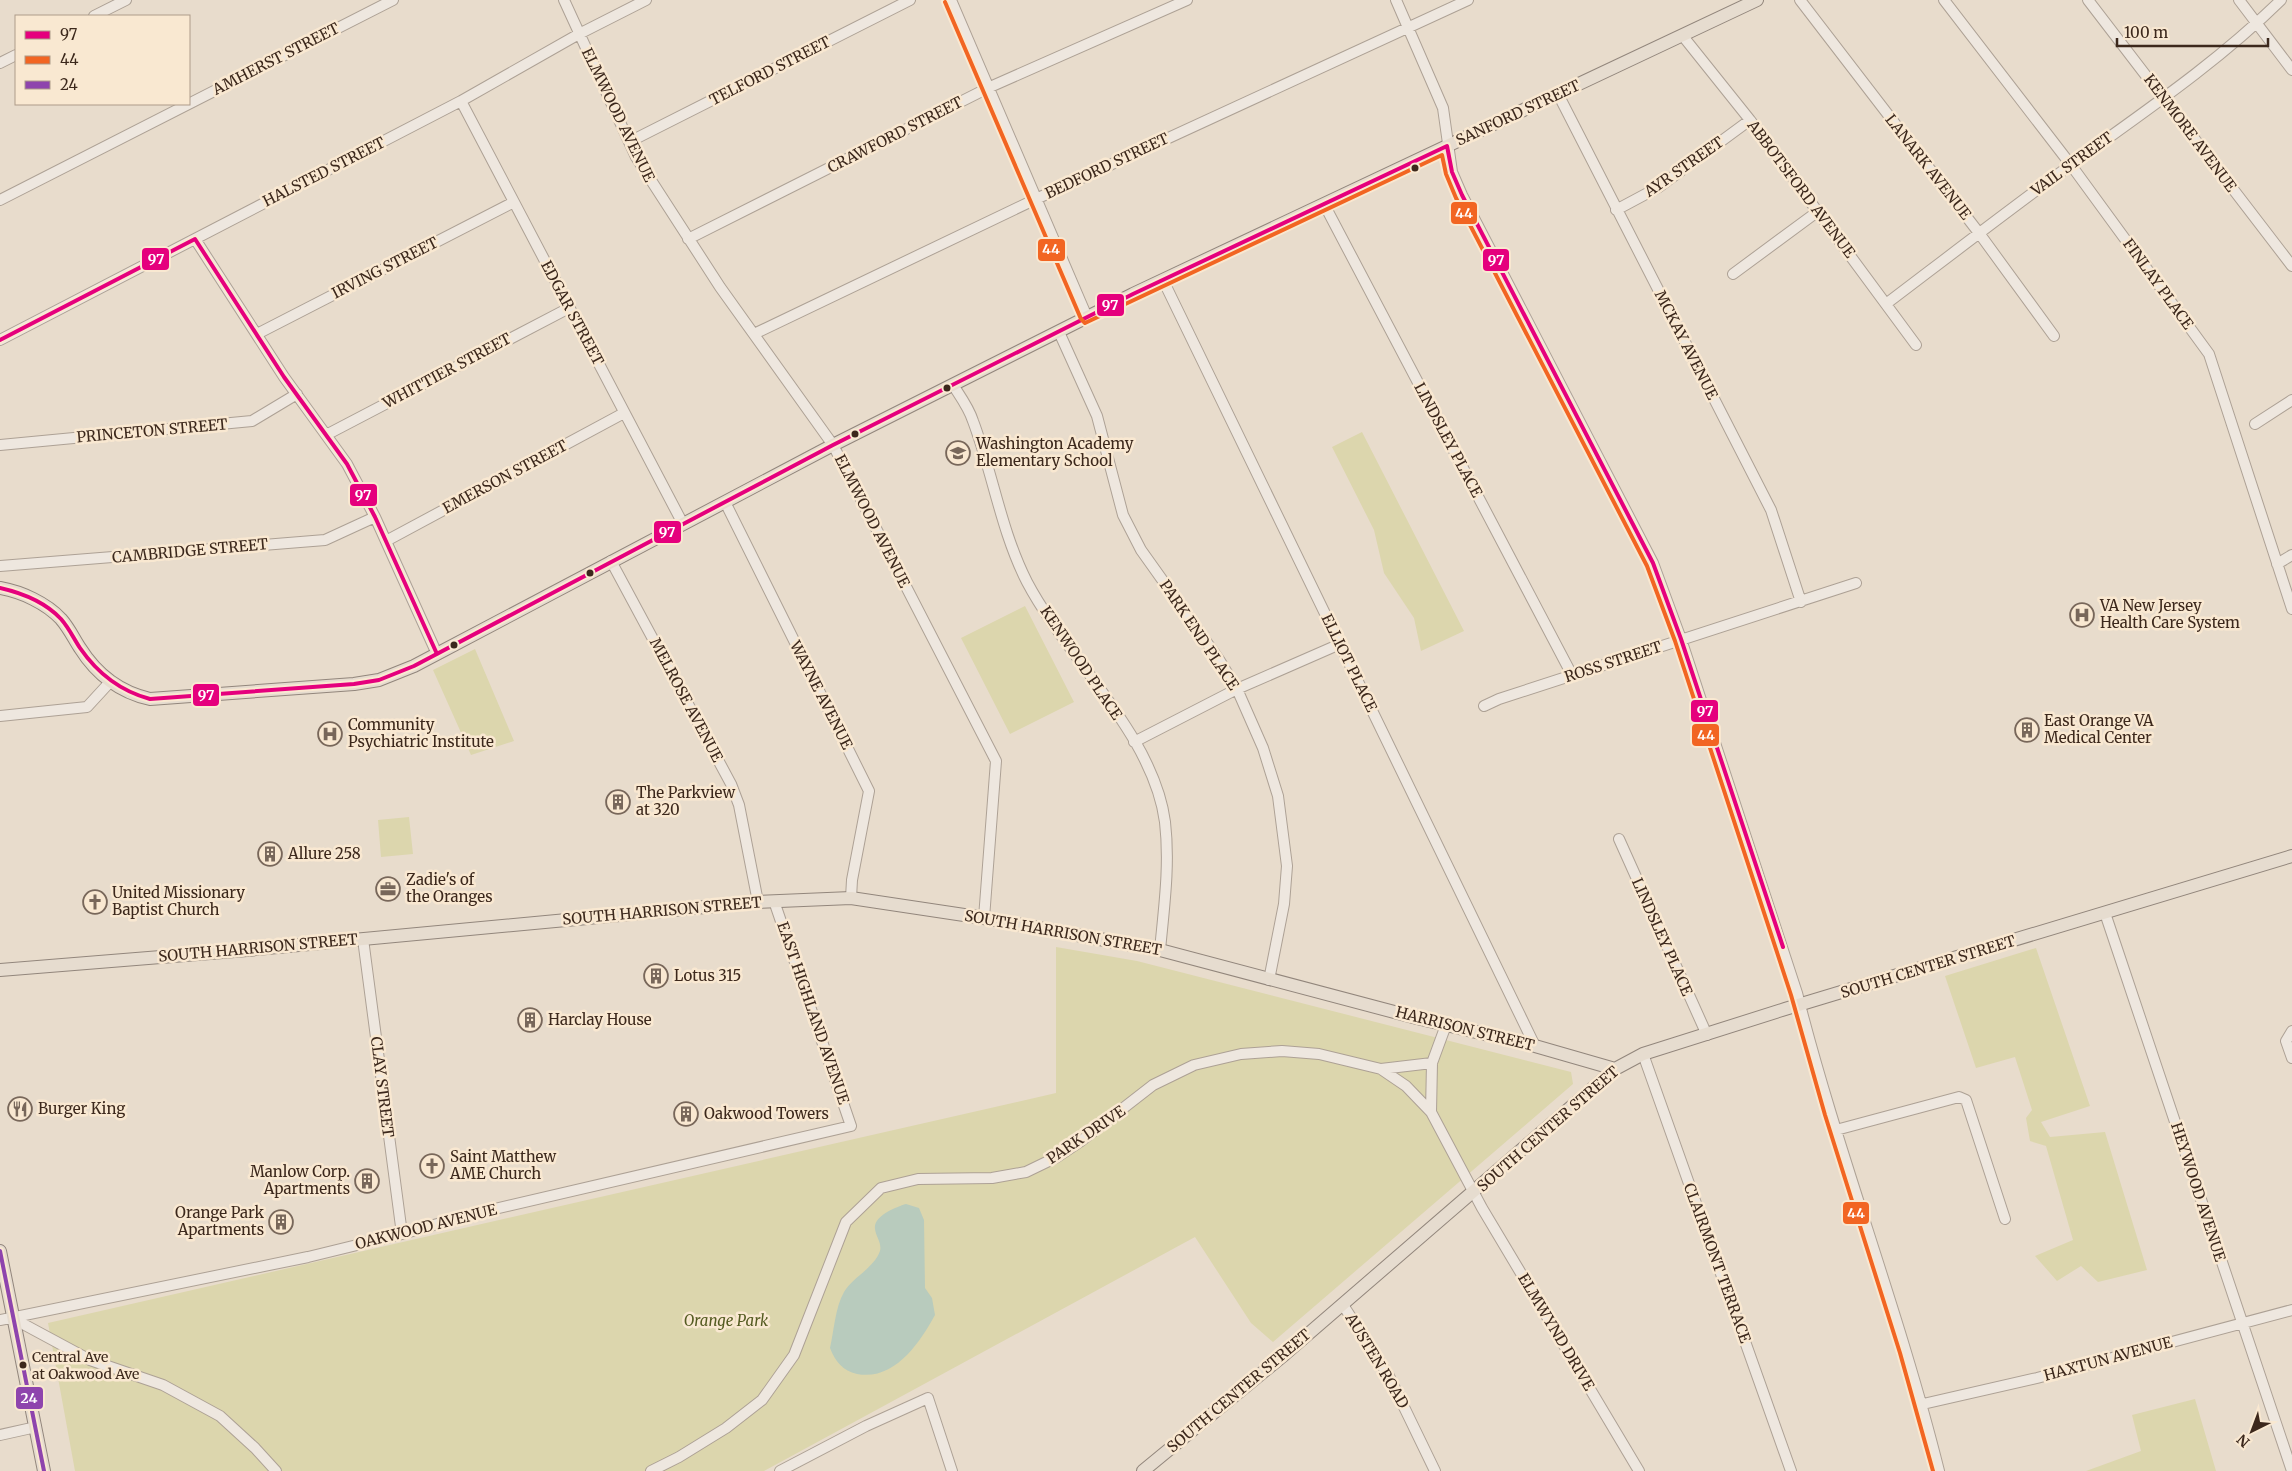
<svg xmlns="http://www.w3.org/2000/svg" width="2292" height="1471" font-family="Merriweather,serif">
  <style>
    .green { fill: #dcd6ad }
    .water { fill: #b8cbbd }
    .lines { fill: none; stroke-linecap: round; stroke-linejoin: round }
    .minor-casing { stroke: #ada195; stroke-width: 12 }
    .major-casing { stroke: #92867c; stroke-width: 14 }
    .minor { stroke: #eee7df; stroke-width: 10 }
    .major { stroke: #e6dccf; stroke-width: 12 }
    .bus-1-casing { stroke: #f9e8d1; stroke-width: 8 }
    .bus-2-casing { stroke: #f9e8d1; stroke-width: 8 }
    .bus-3-casing { stroke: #f9e8d1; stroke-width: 8 }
    .bus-1 { stroke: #e5007d; stroke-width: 4 }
    .bus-2 { stroke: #f26522; stroke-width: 4 }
    .bus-3 { stroke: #8e44ad; stroke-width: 4 }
    .bus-dot { fill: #3c281c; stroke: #f9e8d1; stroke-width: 2 }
    .labels { text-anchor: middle; stroke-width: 5; stroke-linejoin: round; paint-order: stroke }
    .bus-label { font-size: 14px; fill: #3c281c; stroke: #f9e8d1; text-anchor: start }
    .street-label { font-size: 15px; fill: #3c281c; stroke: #f9e8d1 }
    .poi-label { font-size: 15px; fill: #3c281c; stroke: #f9e8d1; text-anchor: start }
    .park-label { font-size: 15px; font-style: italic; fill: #545b21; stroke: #f9e8d1 }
    .line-badge { stroke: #f9e8d1; stroke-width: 2 }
    .badge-label { font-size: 14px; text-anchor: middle; font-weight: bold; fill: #fff }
  </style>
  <rect width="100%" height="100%" fill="#e8dccc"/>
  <path class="green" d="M1362,432L1464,631L1421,651L1414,618L1384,573L1374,530L1332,447Z
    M1025,606L1074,702L1010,734L961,638Z
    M475,649L514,741L471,755L433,670Z
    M409,817L413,854L381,857L378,820Z
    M1056,947L1137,961L1571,1072L1573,1084L1273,1342L1251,1323L1195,1237L764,1471H75L48,1323L1056,1093Z
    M2036,948L2090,1106L2041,1122L2050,1137L2105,1132L2147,1270L2098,1282L2081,1266L2057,1281L2035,1256L2073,1240L2046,1146L2030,1141L2026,1118L2032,1110L2015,1057L1976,1068L1945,976Z
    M2195,1399L2216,1471H2086L2141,1451L2132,1415Z"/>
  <path class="water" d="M906,1204L919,1208L924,1220L925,1288L932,1298L935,1315C919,1344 894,1381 857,1374C843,1371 835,1361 830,1348C834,1331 835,1308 844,1292C853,1277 874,1268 880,1251C882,1243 876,1237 875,1229C873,1216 896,1207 906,1204Z"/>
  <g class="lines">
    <g class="minor-casing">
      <path id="minor" d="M564,0L636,157L720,287L833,445L996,761L984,918
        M951,0L1087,317
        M1396,0L1443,108L1452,172L1462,195L1653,563L1681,639L1797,993C1838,1155 1899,1310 1939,1471
        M1800,0L1979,233L2054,336
        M1944,0L2071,165L2209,354L2292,609
        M2088,0L2292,266
        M2239,0L2292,70
        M94,16L126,0
        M1682,35L1750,120L1916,345
        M0,63L16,55
        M1558,94L1771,510L1801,602
        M461,101L683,524
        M629,142L910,0
        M0,200L393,0
        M1324,204L1572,675
        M1616,210L1659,187L1750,120
        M195,239L284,377L347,464L375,517L437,654
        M688,239L990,87L1187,0
        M1733,274L1817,212
        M1163,280L1535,1046
        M1886,304C1948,257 2009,210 2072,164C2144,112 2218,62 2281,0
        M1059,332L1097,416L1123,515L1141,550L1220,661L1237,689L1263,748L1278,796L1287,866L1284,904L1269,980
        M257,334L514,202
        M754,334L1036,199L1468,0
        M0,340L461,101L579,34L646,0
        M953,385C960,396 969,408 973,421C993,474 1001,531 1027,582C1067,658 1154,736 1165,822C1170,865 1164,907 1160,950
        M2255,424L2292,400
        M326,435L569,308
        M0,445L252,421L297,394
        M725,502L869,791L852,880L851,898
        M386,541L624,413
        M611,561L731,784L739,805L758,902
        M2277,564L2292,555
        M0,566L325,540L375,517
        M1484,706L1499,699L1856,583
        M0,716L87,707L110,682
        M1134,742L1237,689L1340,644
        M1619,839L1707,1035
        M2105,913L2292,1471
        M363,939L402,1234
        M2292,1031L2286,1041L2292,1058
        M1643,1054L1791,1471
        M1381,1069L1432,1063
        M1431,1112L1432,1063L1446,1025
        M1836,1130L1959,1097L1966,1100L2005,1219
        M1343,1305L1389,1376L1435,1471
        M12,1318L90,1360L163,1385L220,1416L255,1448L276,1471
        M0,1320L308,1257L402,1234L469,1215L851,1126L774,901
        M1923,1404L2037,1378L2292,1310
        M0,1435L36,1427
        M651,1471L679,1457L726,1428L762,1400L794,1355L846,1222L881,1188L918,1179L992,1178L1026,1172L1057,1157L1081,1141L1153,1085L1194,1065L1241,1054L1282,1051L1319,1054L1381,1069L1406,1086L1431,1112L1482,1208L1639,1471
        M780,1471L866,1426L928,1398L952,1471"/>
    </g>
    <g class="major-casing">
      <path id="major" d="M0,588C22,592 46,603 61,619C69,628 74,639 80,648C97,675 119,692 150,699L354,684L379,680L414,666L833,445L1133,294L1757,0
        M0,970L247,950L758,902L851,898L984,918L1160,950L1417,1018L1535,1046L1615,1069
        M0,1251L44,1471
        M1143,1471L1285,1354L1615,1069L1643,1054L1785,1009L2292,856"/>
    </g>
    <use href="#minor" class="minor"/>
    <use href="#major" class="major"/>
    <g class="bus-1-casing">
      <path id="bus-1" d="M0,340L195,239L284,377L347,464L375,517L437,654
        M0,588C22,593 45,602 61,619C69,628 74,639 80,648C98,674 120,691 150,699L354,684L379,680L414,666L833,445L1133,294L1447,146L1452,172L1462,195L1653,563L1681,639L1783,947"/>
    </g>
    <g class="bus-2-casing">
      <path id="bus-2" d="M945,2L1081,319L1085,323L1442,155L1446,174L1456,198L1647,566L1675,641L1791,995L1825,1115L1900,1353L1933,1471"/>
    </g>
    <g class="bus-3-casing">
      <path id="bus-3" d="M0,1251L44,1471"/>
    </g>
    <use href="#bus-1" class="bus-1"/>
    <use href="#bus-2" class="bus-2"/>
    <use href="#bus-3" class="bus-3"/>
  </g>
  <defs>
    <g id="school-ring" transform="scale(1.25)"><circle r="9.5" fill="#f9e8d1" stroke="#78675a" stroke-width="1.5"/><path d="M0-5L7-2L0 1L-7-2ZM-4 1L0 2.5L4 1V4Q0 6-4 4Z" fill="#78675a"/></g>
    <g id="hospital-ring" transform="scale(1.25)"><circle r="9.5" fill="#f9e8d1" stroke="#78675a" stroke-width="1.5"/><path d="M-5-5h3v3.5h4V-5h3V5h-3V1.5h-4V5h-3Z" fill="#78675a"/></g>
    <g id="building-ring" transform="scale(1.25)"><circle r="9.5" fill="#f9e8d1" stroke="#78675a" stroke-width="1.5"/><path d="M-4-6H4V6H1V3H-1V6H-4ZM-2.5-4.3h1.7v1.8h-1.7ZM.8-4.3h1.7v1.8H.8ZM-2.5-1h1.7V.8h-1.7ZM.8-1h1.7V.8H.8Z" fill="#78675a"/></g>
    <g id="office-ring" transform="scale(1.25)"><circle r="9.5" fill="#f9e8d1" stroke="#78675a" stroke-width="1.5"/><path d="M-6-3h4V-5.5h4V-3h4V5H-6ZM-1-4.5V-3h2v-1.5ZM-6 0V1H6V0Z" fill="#78675a"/></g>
    <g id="church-ring" transform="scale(1.25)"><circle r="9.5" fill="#f9e8d1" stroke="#78675a" stroke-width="1.5"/><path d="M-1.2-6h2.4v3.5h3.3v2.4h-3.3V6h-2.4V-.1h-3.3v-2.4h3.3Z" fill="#78675a"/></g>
    <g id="restaurant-ring" transform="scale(1.25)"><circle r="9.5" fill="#f9e8d1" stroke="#78675a" stroke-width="1.5"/><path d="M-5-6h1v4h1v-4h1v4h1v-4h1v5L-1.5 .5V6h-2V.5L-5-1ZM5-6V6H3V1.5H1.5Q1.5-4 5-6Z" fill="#78675a"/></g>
  </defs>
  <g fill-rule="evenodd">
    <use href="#school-ring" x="958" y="453"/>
    <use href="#hospital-ring" x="2082" y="615"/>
    <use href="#building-ring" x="2027" y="730"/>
    <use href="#hospital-ring" x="330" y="734"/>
    <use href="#building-ring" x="618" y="802"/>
    <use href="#building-ring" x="270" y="854"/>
    <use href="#office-ring" x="388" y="889"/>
    <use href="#church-ring" x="95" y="902"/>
    <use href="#building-ring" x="656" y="976"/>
    <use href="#building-ring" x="530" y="1020"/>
    <use href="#restaurant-ring" x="20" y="1109"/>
    <use href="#building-ring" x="686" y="1114"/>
    <use href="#church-ring" x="432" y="1166"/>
    <use href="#building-ring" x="367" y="1181"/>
    <use href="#building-ring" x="281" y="1222"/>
  </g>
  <g class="bus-dot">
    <circle cx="1415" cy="168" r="4.5"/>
    <circle cx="947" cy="388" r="4.5"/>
    <circle cx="855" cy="434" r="4.5"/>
    <circle cx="590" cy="573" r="4.5"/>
    <circle cx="454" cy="645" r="4.5"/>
    <circle cx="23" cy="1365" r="4.5"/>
  </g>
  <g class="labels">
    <g class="bus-label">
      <text x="32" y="1362">Central Ave<tspan x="32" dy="17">at Oakwood Ave</tspan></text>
    </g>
    <g class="street-label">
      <text transform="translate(276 59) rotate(-27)" y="5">AMHERST STREET</text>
      <text transform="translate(770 71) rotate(-27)" y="5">TELFORD STREET</text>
      <text transform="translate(1518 113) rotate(-25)" y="5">SANFORD STREET</text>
      <text transform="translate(618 115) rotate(64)" y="5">ELMWOOD AVENUE</text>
      <text transform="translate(2190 133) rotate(53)" y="5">KENMORE AVENUE</text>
      <text transform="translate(895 135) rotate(-27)" y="5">CRAWFORD STREET</text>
      <text transform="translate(2072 164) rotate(-36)" y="5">VAIL STREET</text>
      <text transform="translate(1107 166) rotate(-25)" y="5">BEDFORD STREET</text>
      <text transform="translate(1684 167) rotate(-35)" y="5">AYR STREET</text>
      <text transform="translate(1928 167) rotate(52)" y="5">LANARK AVENUE</text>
      <text transform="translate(324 172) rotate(-27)" y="5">HALSTED STREET</text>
      <text transform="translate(1801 189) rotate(53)" y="5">ABBOTSFORD AVENUE</text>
      <text transform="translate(385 268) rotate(-27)" y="5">IRVING STREET</text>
      <text transform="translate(2158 284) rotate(54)" y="5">FINLAY PLACE</text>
      <text transform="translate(572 313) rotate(62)" y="5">EDGAR STREET</text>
      <text transform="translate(1686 345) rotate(63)" y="5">MCKAY AVENUE</text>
      <text transform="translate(447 371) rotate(-28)" y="5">WHITTIER STREET</text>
      <text transform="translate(152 431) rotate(-5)" y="5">PRINCETON STREET</text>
      <text transform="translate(1448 440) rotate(62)" y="5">LINDSLEY PLACE</text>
      <text transform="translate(505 477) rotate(-28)" y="5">EMERSON STREET</text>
      <text transform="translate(872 521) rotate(63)" y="5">ELMWOOD AVENUE</text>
      <text transform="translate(190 551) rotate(-5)" y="5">CAMBRIDGE STREET</text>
      <text transform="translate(1199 635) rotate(56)" y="5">PARK END PLACE</text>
      <text transform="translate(1613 662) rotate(-18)" y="5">ROSS STREET</text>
      <text transform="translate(1081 663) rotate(56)" y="5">KENWOOD PLACE</text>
      <text transform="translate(1349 663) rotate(64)" y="5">ELLIOT PLACE</text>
      <text transform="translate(821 695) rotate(63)" y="5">WAYNE AVENUE</text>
      <text transform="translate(686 700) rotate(62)" y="5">MELROSE AVENUE</text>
      <text transform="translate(662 911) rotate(-5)" y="5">SOUTH HARRISON STREET</text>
      <text transform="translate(1063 933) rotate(10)" y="5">SOUTH HARRISON STREET</text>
      <text transform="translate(1662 937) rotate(66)" y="5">LINDSLEY PLACE</text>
      <text transform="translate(258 948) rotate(-5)" y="5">SOUTH HARRISON STREET</text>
      <text transform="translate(1928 967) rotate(-17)" y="5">SOUTH CENTER STREET</text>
      <text transform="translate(813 1013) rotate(71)" y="5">EAST HIGHLAND AVENUE</text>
      <text transform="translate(1465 1029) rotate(14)" y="5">HARRISON STREET</text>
      <text transform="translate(382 1087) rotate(83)" y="5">CLAY STREET</text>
      <text transform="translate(1548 1129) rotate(-41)" y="5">SOUTH CENTER STREET</text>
      <text transform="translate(1086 1135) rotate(-34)" y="5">PARK DRIVE</text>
      <text transform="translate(2198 1192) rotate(72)" y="5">HEYWOOD AVENUE</text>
      <text transform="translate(426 1227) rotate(-14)" y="5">OAKWOOD AVENUE</text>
      <text transform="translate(1717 1263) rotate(70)" y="5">CLAIRMONT TERRACE</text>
      <text transform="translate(1556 1332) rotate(59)" y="5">ELMWYND DRIVE</text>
      <text transform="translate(2108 1359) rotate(-15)" y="5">HAXTUN AVENUE</text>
      <text transform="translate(1377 1361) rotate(59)" y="5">AUSTEN ROAD</text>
      <text transform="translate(1239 1391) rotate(-40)" y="5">SOUTH CENTER STREET</text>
    </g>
    <g class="poi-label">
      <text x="976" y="449">Washington Academy<tspan x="976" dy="17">Elementary School</tspan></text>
      <text x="2100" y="611">VA New Jersey<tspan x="2100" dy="17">Health Care System</tspan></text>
      <text x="2044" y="726">East Orange VA<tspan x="2044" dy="17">Medical Center</tspan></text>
      <text x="348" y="730">Community<tspan x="348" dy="17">Psychiatric Institute</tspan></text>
      <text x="636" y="798">The Parkview<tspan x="636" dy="17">at 320</tspan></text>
      <text x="288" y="859">Allure 258</text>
      <text x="406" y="885">Zadie's of<tspan x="406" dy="17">the Oranges</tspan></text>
      <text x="112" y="898">United Missionary<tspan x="112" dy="17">Baptist Church</tspan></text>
      <text x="674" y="981">Lotus 315</text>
      <text x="548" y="1025">Harclay House</text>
      <text x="38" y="1114">Burger King</text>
      <text x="704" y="1119">Oakwood Towers</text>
      <text x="450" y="1162">Saint Matthew<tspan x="450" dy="17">AME Church</tspan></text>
      <text x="350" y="1177" text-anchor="end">Manlow Corp.<tspan x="350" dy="17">Apartments</tspan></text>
      <text x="264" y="1218" text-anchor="end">Orange Park<tspan x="264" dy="17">Apartments</tspan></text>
    </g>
    <g class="park-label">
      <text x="726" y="1326">Orange Park</text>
    </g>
  </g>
  <g class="line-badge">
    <rect x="1450" y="201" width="28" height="24" rx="5" fill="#f26522"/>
    <rect x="1037" y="238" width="29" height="24" rx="5" fill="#f26522"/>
    <rect x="141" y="247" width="29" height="24" rx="5" fill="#e5007d"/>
    <rect x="1482" y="248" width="28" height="24" rx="5" fill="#e5007d"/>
    <rect x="1096" y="293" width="29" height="24" rx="5" fill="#e5007d"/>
    <rect x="349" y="483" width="29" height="24" rx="5" fill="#e5007d"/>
    <rect x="653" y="520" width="29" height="24" rx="5" fill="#e5007d"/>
    <rect x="192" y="683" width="28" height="24" rx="5" fill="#e5007d"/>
    <rect x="1690" y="699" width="29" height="24" rx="5" fill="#e5007d"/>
    <rect x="1691" y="723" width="29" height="24" rx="5" fill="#f26522"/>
    <rect x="1842" y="1201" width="28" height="24" rx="5" fill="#f26522"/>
    <rect x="15" y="1386" width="29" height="24" rx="5" fill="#8e44ad"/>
  </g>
  <g class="badge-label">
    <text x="1464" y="218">44</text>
    <text x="1051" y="254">44</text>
    <text x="156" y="264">97</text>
    <text x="1496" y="265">97</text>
    <text x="1110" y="310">97</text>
    <text x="363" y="500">97</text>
    <text x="667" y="537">97</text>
    <text x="206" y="700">97</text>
    <text x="1705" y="716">97</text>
    <text x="1706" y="740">44</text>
    <text x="1856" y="1218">44</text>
    <text x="29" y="1403">24</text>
  </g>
  <rect x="15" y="15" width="175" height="90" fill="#f9e8d1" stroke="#ad9b89"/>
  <rect x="25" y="31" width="25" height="8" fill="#e5007d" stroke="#ad9b89"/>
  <text x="60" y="40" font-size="15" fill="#3c281c">97</text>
  <rect x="25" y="56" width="25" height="8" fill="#f26522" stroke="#ad9b89"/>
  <text x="60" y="65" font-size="15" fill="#3c281c">44</text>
  <rect x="25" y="81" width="25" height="8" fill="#8e44ad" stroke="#ad9b89"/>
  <text x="60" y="90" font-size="15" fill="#3c281c">24</text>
  <g transform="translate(2252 1431) rotate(222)" stroke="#f9e8d1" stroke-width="4" paint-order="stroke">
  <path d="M0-4L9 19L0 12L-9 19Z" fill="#3c281c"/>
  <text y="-8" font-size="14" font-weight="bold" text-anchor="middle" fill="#3c281c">N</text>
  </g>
  <path d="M2117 38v8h151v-8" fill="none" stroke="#3c281c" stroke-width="2.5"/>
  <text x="2124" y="38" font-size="15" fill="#3c281c" stroke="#f9e8d1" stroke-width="4" paint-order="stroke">100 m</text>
</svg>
